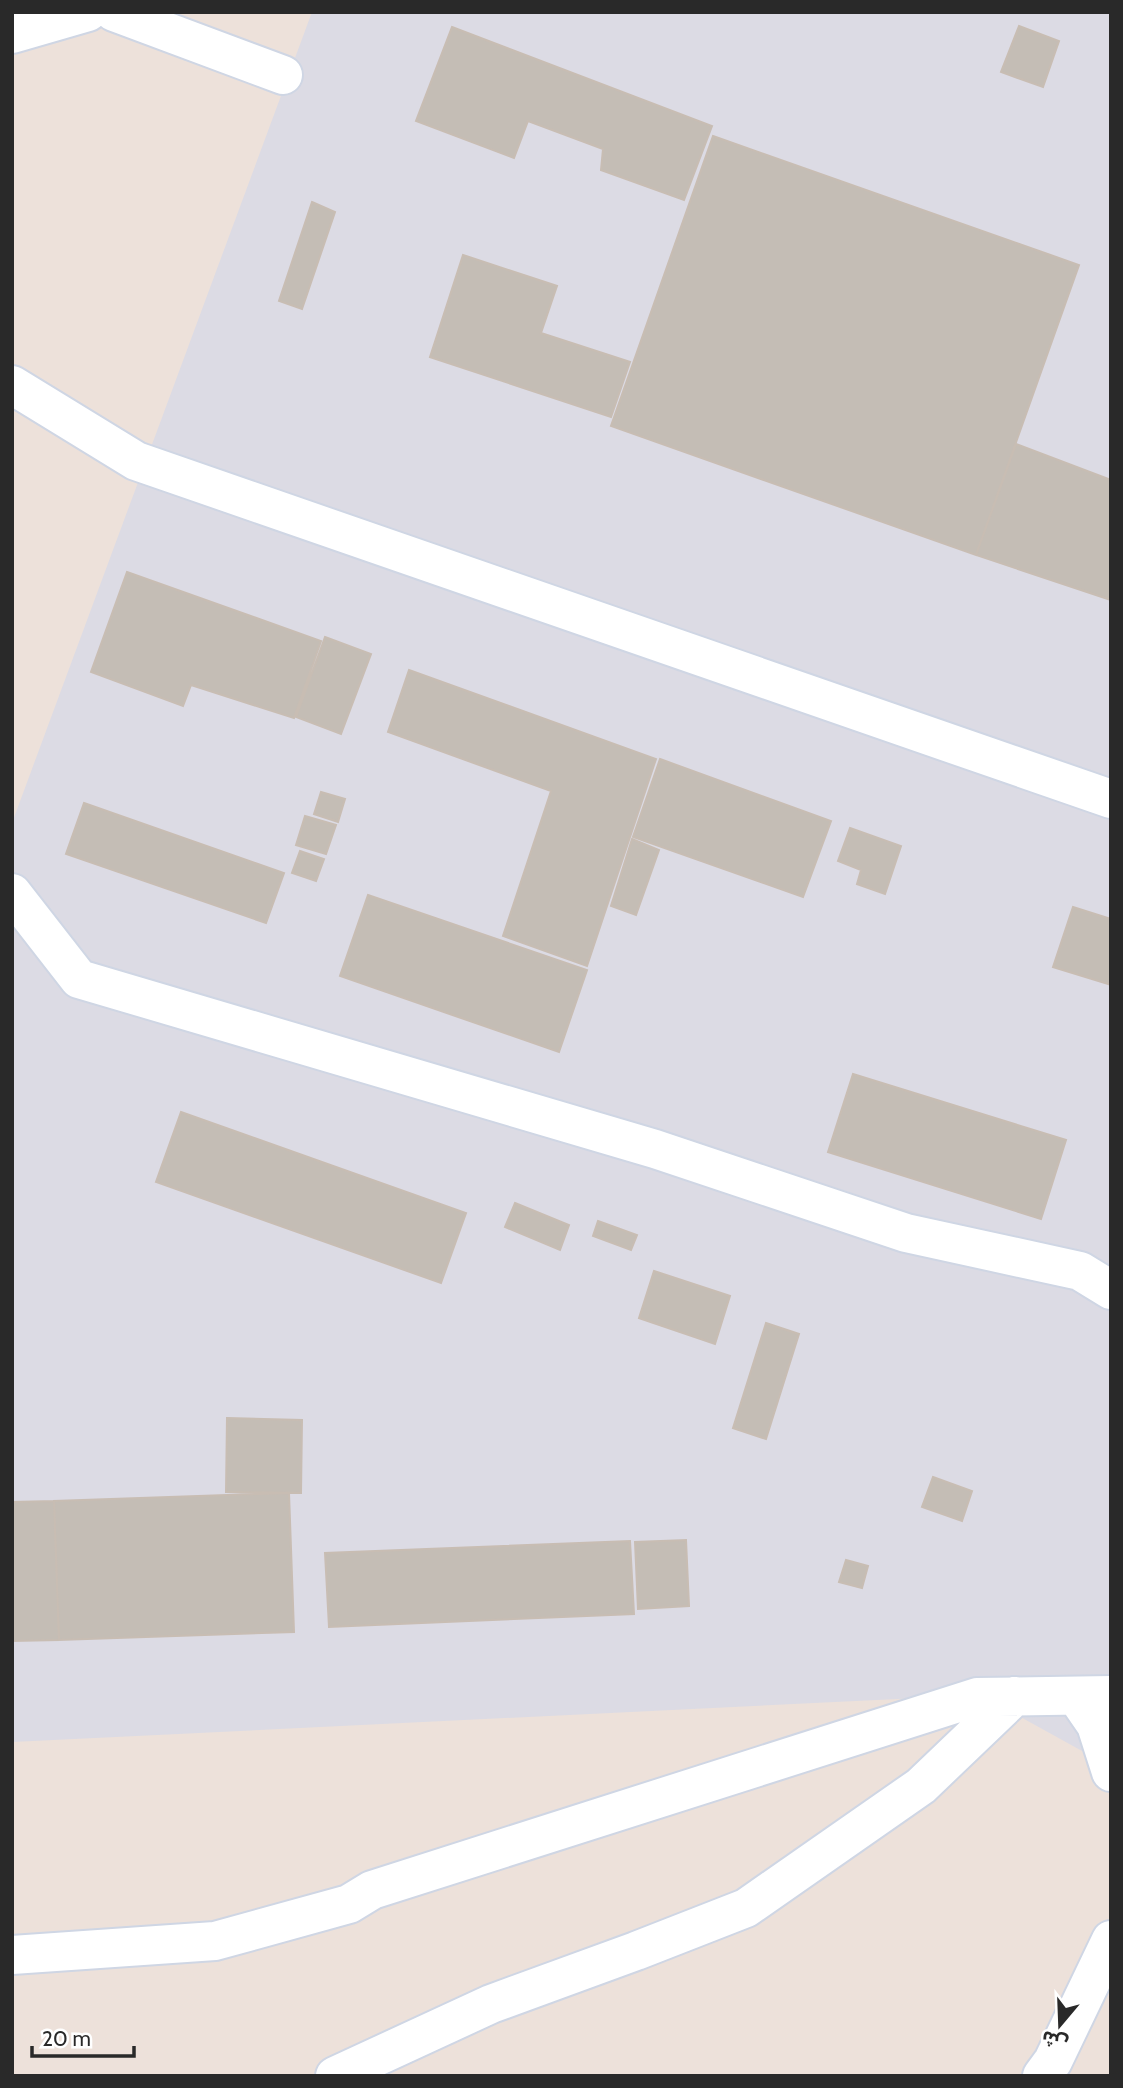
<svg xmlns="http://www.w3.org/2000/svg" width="1123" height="2088" font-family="Cabin,'Noto Sans Arabic',sans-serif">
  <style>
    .industrial { fill: #dcdbe4 }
    .building { fill: #c4bdb5; stroke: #c8bdb3; stroke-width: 2 }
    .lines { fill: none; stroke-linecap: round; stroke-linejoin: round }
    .minor-casing { stroke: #cfd6e4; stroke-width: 42 }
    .minor { stroke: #fff; stroke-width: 38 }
  </style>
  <rect width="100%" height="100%" fill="#ede1da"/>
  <path class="industrial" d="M312,12H1111V1767L981,1695L12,1742V823Z"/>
  <path class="building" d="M1019,26L1059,41L1043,87L1001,72Z
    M452,27L712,126L684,200L601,170L603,149L528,121L514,158L416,121Z
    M713,136L1079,265L976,555L611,426Z
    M312,202L335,212L302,309L279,301Z
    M463,255L557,286L541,333L630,362L611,417L430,357Z
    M1016,444L1111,480V600L976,555Z
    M127,572L321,641L294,718L191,685L183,706L91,672Z
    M325,637L371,654L341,734L296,717Z
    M409,670L656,759L587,966L503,936L551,791L388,732Z
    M660,759L831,821L803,897L633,837Z
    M321,792L345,799L338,822L314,814Z
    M84,803L284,873L266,923L66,854Z
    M305,816L336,825L326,854L296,845Z
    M850,828L901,846L885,894L857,884L861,870L838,861Z
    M632,839L659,850L636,915L611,906Z
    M300,851L324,859L316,881L292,873Z
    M368,895L587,970L559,1052L340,976Z
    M1073,907L1111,919V985L1053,967Z
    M853,1074L1066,1140L1041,1219L828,1152Z
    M181,1112L466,1213L441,1283L156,1182Z
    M515,1203L569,1225L560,1250L505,1227Z
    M598,1221L637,1235L631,1250L593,1236Z
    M654,1271L730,1296L715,1344L639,1318Z
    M766,1323L799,1334L766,1439L733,1428Z
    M227,1418L302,1420L301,1493L226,1492Z
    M933,1477L972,1491L962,1521L922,1507Z
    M289,1493L294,1632L59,1640L54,1501Z
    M54,1501L59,1640L12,1641V1502Z
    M686,1540L689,1606L638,1609L635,1542Z
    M630,1541L634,1614L329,1627L325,1553Z
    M846,1560L868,1566L862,1588L839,1582Z"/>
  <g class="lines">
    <g class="minor-casing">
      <path id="minor" d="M114,12L283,75
        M12,34L88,12
        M12,385L136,461L1111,799
        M12,893L79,979L655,1149L906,1233L1080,1271L1111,1290
        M1076,1696L1096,1725L1111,1772
        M12,1955L215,1941L349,1904L372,1890L977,1697L1111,1695
        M335,2076L491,2004L636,1951L746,1908L921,1786L1015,1696
        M1042,2076L1053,2061L1111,1940"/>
    </g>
    <use href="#minor" class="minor"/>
  </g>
  <rect width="1123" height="2088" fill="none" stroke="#292929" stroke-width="28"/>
  <g transform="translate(1060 2025) rotate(199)" stroke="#ffffff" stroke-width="5" paint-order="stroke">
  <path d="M0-5L12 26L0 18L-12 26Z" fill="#292929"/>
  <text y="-10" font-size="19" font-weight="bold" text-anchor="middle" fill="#292929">ش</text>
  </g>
  <path d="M32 2046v10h102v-10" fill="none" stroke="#292929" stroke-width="3.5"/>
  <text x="42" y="2046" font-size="21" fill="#292929" stroke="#ffffff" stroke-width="5" paint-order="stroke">20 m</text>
</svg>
